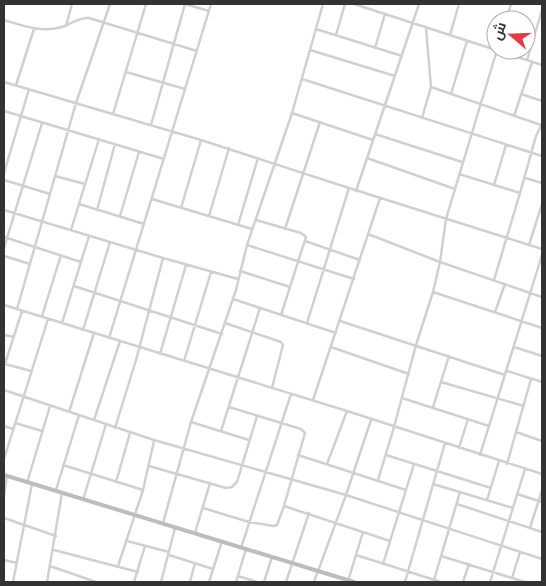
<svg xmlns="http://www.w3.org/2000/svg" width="546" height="586" font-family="'PT Sans Narrow',Cairo,sans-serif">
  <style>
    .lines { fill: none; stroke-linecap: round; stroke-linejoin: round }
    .street { stroke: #d0d0d0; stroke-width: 2.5 }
    .secondary { stroke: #bdbdbd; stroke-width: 4 }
  </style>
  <rect width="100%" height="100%" fill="#fff"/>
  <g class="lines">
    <path class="street" d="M185,4L209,11
      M354,4L496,50
      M4,20C24,26 41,33 62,27C71,24 79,17 89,18L197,51
      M506,20L511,4
      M66,26L72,4
      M316,29L402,56
      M336,35L345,4
      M450,35L459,4
      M375,48L385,14
      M310,50L395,76
      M496,50L542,65
      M527,60L542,10
      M126,72L185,89
      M302,79L542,156
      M4,82L201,140L349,188L542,249
      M16,85L34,29
      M431,87L541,125
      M451,94L467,41
      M521,94L542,101
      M4,111L164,159
      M292,113L373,140
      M113,114L146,4
      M514,116L532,62
      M422,118L431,87L426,28
      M151,125L185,4
      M375,134L462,162
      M367,158L455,189
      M4,173L29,89
      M459,174L520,193
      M55,176L85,184
      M525,178L542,183
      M4,180L50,194
      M494,185L506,145
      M356,191L419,4
      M152,199L252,229
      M79,204L144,224
      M181,208L201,140
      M4,210L163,258L238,279
      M97,210L115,144
      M120,216L139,152
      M209,216L229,148
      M256,220L301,233L306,237L281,315
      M238,225L258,158
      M285,229L320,122
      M71,230L99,139
      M368,234L440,262L542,297
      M4,237L81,262
      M305,241L360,260
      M247,245L354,279
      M529,245L542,204
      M4,248L42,123
      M4,256L30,264
      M240,271L290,287
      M494,280L520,193L536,136L542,124
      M74,286L222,334
      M433,292L542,328
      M233,299L336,333
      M4,305L347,411L542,474
      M17,309L76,103L110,4
      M495,312L505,284
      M42,316L61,255
      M340,321L505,375
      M62,323L89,236
      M225,323L281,342L283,345L272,388
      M307,323L349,188
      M83,330L110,242
      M4,335L14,337
      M109,338L211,4
      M331,347L409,374
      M514,347L542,356
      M160,354L186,265
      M184,361L211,272
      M5,364L22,311
      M5,364L31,371
      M507,371L542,382
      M441,382L524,406
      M4,390L154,440L346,495L542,559
      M402,398L489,426
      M313,400L380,198
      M433,407L449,356
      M69,412L94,333
      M94,420L120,341
      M191,422L249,440
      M15,423L42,431
      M4,426L13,429
      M115,428L136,360L163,258
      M221,431L260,308
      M516,432L542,441
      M459,448L468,419
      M298,455L406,490
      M386,455L491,488
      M480,455L542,255
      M4,459L48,319
      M327,464L347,411
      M507,464L531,379
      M63,465L143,490
      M149,466L226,488L232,487L237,482L257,416
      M378,480L394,427L416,345L433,292L440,262L446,219L497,50
      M116,482L130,433
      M27,483L50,406
      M433,484L513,508
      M56,490L79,415
      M517,494L542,502
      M4,495L7,476
      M83,500L106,424
      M487,500L499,461
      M457,504L542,532
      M284,506L390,541
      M203,508L249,522L273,526L277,525L284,506L305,433L301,429L229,407
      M4,518L56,536
      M163,523L191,422L236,290L247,245L292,113L323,4
      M530,528L542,490
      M195,533L210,483
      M127,541L169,552
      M241,548L291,394
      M54,550L138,572
      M169,555L213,569
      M356,555L441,582
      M441,556L525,582
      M4,560L17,563
      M383,564L414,464
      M50,566L96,582
      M118,566L143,490L154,441
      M238,576L257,582
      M512,578L520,552
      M434,580L460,492
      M348,581L363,532
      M13,582L32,484
      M47,582L62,493
      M134,582L145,546
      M161,582L175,528
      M190,582L195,563
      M209,582L222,541
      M236,582L246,549
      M264,582L272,557
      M286,582L309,513
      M314,582L346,495L371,420
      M405,582L445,443
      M463,582L469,564
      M490,582L525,469"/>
    <path class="secondary" d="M4,475L354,582"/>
  </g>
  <rect width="546" height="586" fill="none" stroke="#333333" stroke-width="10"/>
  <g transform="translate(511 35) rotate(289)"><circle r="24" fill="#ffffff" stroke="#adadad"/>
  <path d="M0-4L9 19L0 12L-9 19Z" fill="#e63946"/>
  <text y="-8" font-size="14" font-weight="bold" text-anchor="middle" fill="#333333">ش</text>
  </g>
</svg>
